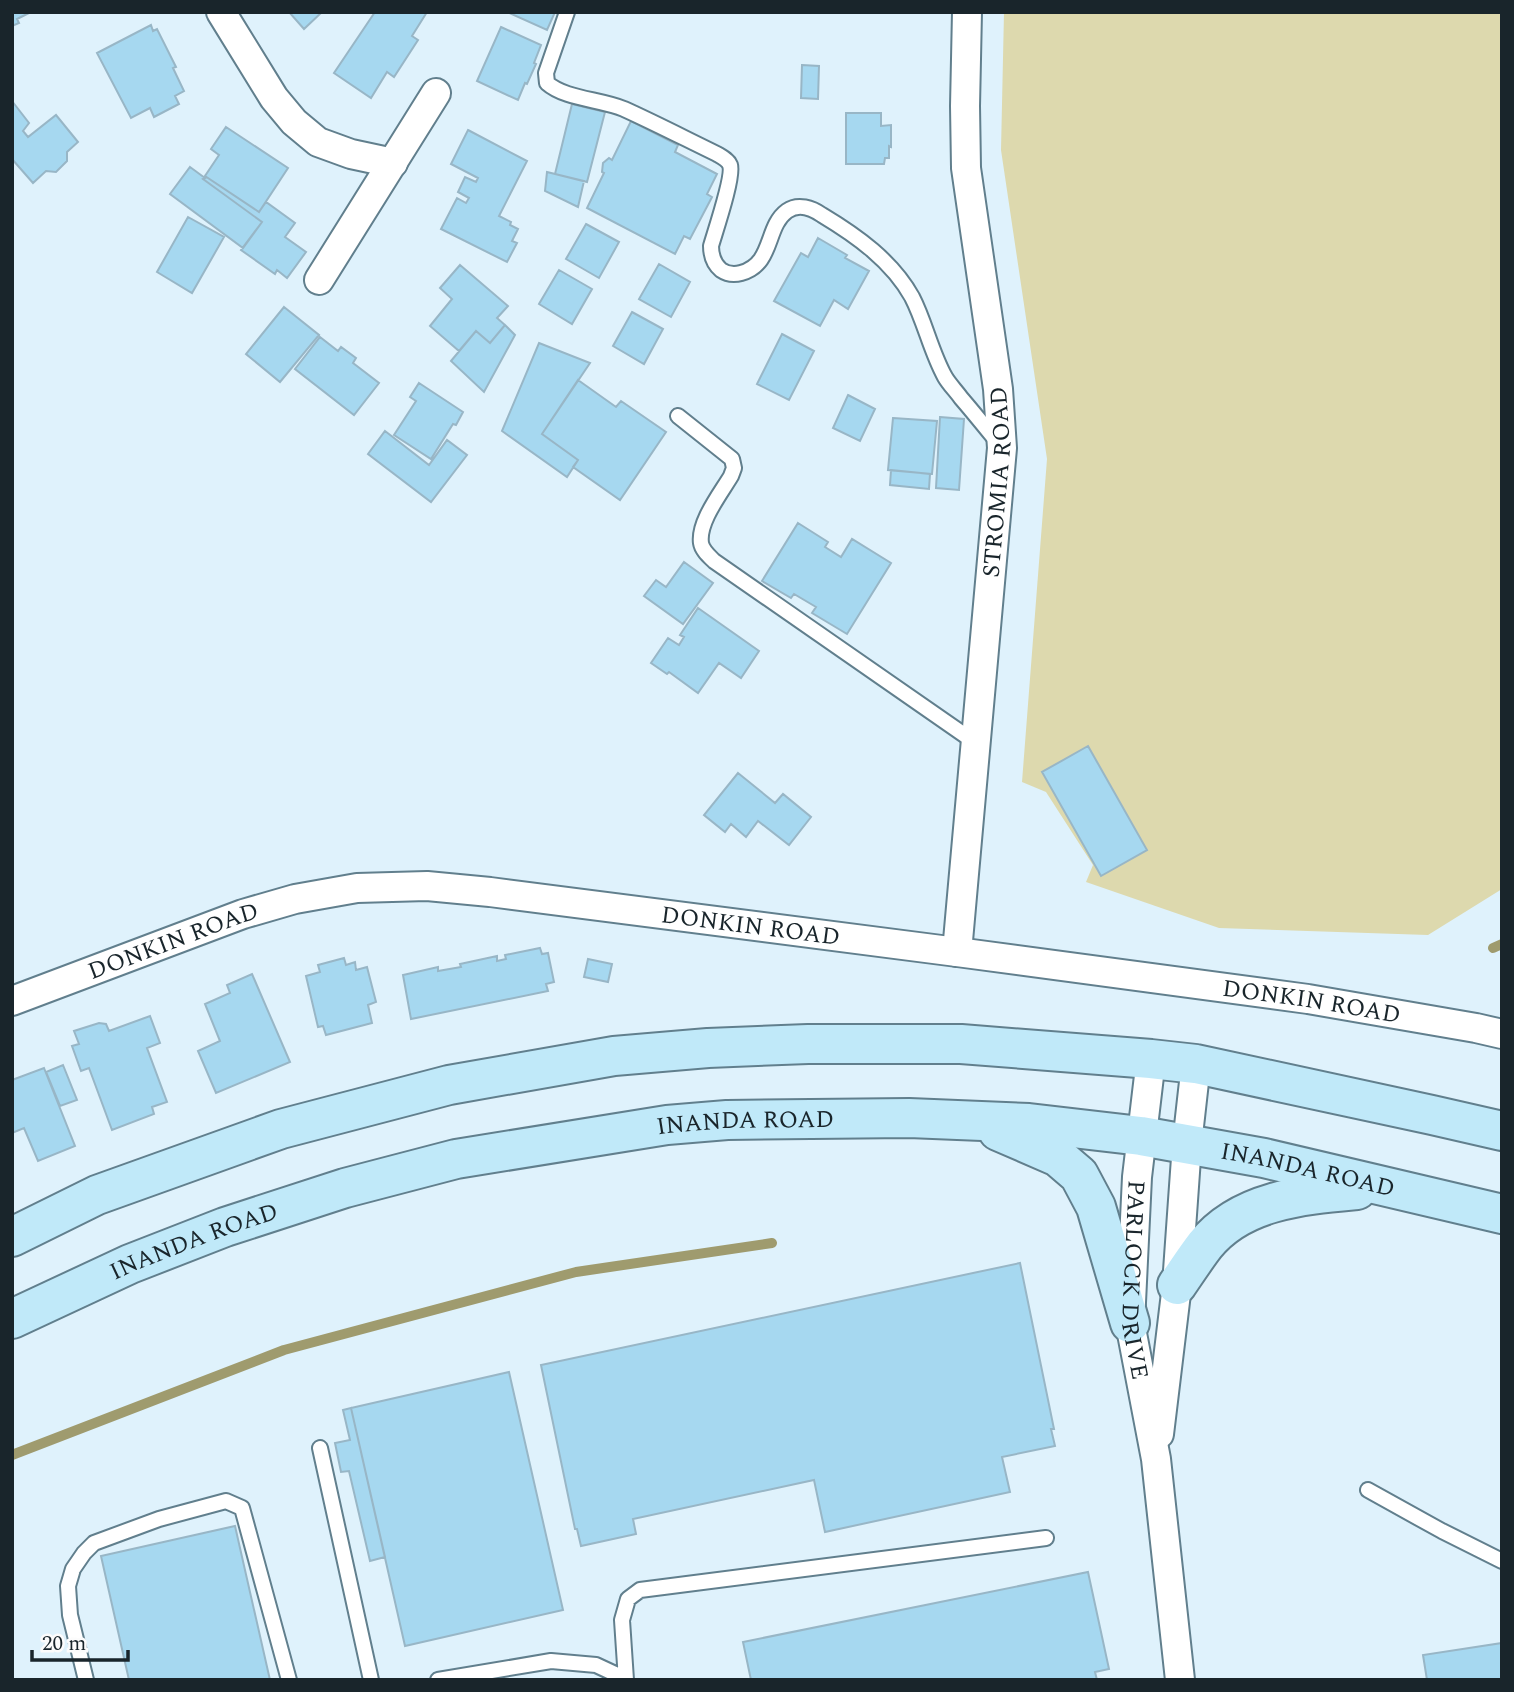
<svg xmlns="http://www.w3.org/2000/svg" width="1514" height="1692" font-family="Spectral,serif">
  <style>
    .green { fill: #ddd9ae }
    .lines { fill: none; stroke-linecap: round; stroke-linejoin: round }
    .stream { stroke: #9f9b6e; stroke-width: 10 }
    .building { fill: #a6d8f0; stroke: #98b6c6; stroke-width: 2 }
    .service-casing { stroke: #617f8d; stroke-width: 18 }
    .minor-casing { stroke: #617f8d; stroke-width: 32 }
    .secondary-casing { stroke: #617f8d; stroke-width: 42 }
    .service { stroke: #fff; stroke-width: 14 }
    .minor { stroke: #fff; stroke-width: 28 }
    .secondary { stroke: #c0e9f9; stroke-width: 38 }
    .labels { text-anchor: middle; stroke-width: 7; stroke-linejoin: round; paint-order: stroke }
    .street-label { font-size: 24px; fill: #19252b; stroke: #fcfcfc }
  </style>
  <rect width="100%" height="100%" fill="#dff2fc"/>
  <path class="green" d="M1004,12H1502V889L1428,935L1219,928L1086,882L1093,865L1046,792L1022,782L1047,459L1001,150Z"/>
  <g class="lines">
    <path class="stream" d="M1493,948L1502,944
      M12,1455L284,1350L576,1272L772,1243"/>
  </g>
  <path class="building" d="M12,12H31L17,19L19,23L12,26Z
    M289,12H322L304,29Z
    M375,12H427L412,36L418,40L394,77L387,72L371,98L334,73Z
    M507,12H558V14L555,12L547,30Z
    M151,25L153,31L157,29L176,67L173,68L184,91L175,96L179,104L154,117L150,108L131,118L97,53Z
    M501,27L541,45L534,63L536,64L527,84L525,83L518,100L477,81Z
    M802,65L819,66L818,99L801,98Z
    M12,101L29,123L23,131L28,137L56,115L78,142L67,152V161L56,172L46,171L33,183L12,159Z
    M572,104L605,112L587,182L555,174Z
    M846,113H881V126L891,125V147L889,146V158H885L884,164H846Z
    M631,121L678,145L675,152L717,174L707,194L712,197L690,239L684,236L675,254L587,208L604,173L602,172L603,163L609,158L612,160Z
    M226,127L288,168L259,212L205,176L219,155L211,149Z
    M468,130L527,161L499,216L511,222L510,225L518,229L512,241L517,243L507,262L441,229L457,198L466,203L469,198L458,192L465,177L476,182L478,178L451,164Z
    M190,167L205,178L203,179L262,222L243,248L170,194Z
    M547,172L584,181L578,207L545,191Z
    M205,176L259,212L266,202L295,223L285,237L306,252L287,278L277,270L275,274L241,250L262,222L203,179Z
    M188,217L224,237L192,293L157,272Z
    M586,224L619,242L599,278L566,259Z
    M818,238L847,255L845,258L869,271L848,309L834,300L820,326L774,301L801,253L808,257Z
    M659,264L690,282L671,317L639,299Z
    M460,265L508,306L497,318L505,325L490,343L476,331L459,351L430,326L452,299L440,288Z
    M559,270L592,289L572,324L539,304Z
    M284,307L319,335L280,382L246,354Z
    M632,312L663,329L644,364L613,346Z
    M505,325L515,335L484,392L451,361L476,331L490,343Z
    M782,334L814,351L789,400L757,384Z
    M320,337L338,351L341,347L356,358L353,363L379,383L354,415L295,369Z
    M539,343L590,363L542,434L578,460L567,477L502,431Z
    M578,380L616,407L621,401L666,432L620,500L573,467L578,460L542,434Z
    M419,383L463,412L456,425L453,424L431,459L394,435L416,401L410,397Z
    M848,395L875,409L860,441L833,428Z
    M940,417L964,419L959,490L936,488Z
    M893,418L937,421L932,474L888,470Z
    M385,431L429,465L447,440L467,455L431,502L368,454Z
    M891,470L930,474L929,489L890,485Z
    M798,523L828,542L825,547L841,557L852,539L891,563L847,634L812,613L816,607L794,594L791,598L762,581Z
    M684,562L713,583L683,624L644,596L656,580L666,587Z
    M698,608L759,651L741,678L719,663L698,693L669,672L667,674L651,663L668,638L679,645L684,637L680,635Z
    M1088,746L1147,850L1101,876L1042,772Z
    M738,773L775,803L783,794L811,817L789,845L758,821L746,837L731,824L725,832L704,815Z
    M540,948L542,954L548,953L554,982L546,984L548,991L411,1019L403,975L438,967V971L461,967L460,964L497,956V961L506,959L505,955Z
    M344,958L346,965L355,962L356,970L367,967L376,1002L368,1005L372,1023L326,1035L323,1026L318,1027L306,976L320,972L318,965Z
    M588,959L612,964L608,982L584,977Z
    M252,974L290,1062L216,1093L198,1051L220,1041L205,1004L230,993L227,985Z
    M150,1016L160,1043L147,1048L167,1102L152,1107L154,1114L112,1130L89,1068L81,1071L72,1046L79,1044L74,1031L99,1023L106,1024L109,1031Z
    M63,1065L77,1100L60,1106L46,1072Z
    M44,1068L75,1146L38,1161L24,1128L12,1133V1080Z
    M1020,1263L1054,1429H1051L1055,1446L1002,1457L1010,1492L825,1532L814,1480L633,1519L636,1534L581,1546L577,1529H575L541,1365Z
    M509,1372L563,1610L405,1646L351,1408Z
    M351,1408L385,1557L370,1561L349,1471L341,1472L335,1443L350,1440L343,1410Z
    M235,1526L270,1680H129L101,1556Z
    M1088,1572L1109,1669L1095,1672L1097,1680H751L743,1642Z
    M1502,1643V1680H1427L1423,1655Z"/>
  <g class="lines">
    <g class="service-casing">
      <path id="service" d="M567,12L546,73L547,83C565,99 600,99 624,109C655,123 686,139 717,154C722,157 728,160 730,165C734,176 715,232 711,246C711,255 714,264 721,270C727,274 734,275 741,273C774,264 765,227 787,211C798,203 812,208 822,215C857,236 892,261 912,297C925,322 931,352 945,377C949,384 956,391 961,398C974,413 986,428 999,444
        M678,416L732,459L734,468L731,476C721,493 698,522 701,543C702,550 709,556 714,561L976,743
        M320,1448L371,1680
        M1368,1490L1442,1531L1502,1561
        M86,1680L70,1615L68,1586L73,1569L84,1553L94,1543L159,1519L226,1501L242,1508L289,1680
        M438,1680L551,1661L596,1665L626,1679
        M626,1680L622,1620L628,1599L640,1590L1046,1538"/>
    </g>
    <g class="minor-casing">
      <g id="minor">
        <path d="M221,12L274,98L294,122L318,142L351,154L393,163"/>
        <path d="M319,280L436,93"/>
        <path id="s1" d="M957,952L1002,448L998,389L966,168L965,106L967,12"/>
        <path id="s2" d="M12,1001L243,914L295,899L357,888L427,886L490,892L957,952L1308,999L1476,1028L1502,1034"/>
        <path id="s3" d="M1151,1059L1137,1177L1130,1323L1156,1459L1180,1680"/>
        <path d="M1159,1434L1177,1285L1187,1144L1196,1064"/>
      </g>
    </g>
    <g class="secondary-casing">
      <g id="secondary">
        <path d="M998,1131L1058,1157L1079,1175L1096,1207L1130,1323"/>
        <path d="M12,1237L97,1195L281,1129L449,1085L614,1056L708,1048L808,1044H961L1151,1059L1196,1064L1432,1115L1502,1131"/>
        <path d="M1177,1285C1186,1272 1195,1258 1205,1245C1241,1200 1303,1195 1357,1190"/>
        <path id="s4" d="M12,1319L130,1264L225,1227L345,1188L456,1159L667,1125L727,1120L909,1118L1029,1123L1141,1136L1264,1158L1502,1214"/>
      </g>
    </g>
    <use href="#service" class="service"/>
    <use href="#minor" class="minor"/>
    <use href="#secondary" class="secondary"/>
  </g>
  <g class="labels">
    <g class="street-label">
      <text dy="8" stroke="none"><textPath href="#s1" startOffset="472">STROMIA ROAD</textPath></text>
      <text dy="8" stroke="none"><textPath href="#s2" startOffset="760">DONKIN ROAD</textPath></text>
      <text dy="8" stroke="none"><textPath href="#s2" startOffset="172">DONKIN ROAD</textPath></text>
      <text dy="8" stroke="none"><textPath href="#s2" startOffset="1326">DONKIN ROAD</textPath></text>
      <text dy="8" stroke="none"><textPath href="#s4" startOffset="765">INANDA ROAD</textPath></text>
      <text dy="8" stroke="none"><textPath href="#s4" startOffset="1332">INANDA ROAD</textPath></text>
      <text dy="8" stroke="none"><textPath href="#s4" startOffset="198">INANDA ROAD</textPath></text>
      <text dy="8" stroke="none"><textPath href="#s3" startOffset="222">PARLOCK DRIVE</textPath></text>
    </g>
  </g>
  <rect width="1514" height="1692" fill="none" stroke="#19252b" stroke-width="28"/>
  <path d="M32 1650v10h96v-10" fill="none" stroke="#19252b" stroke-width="3.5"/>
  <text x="42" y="1650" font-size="21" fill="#19252b" stroke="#fcfcfc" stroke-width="5" paint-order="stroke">20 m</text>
</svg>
